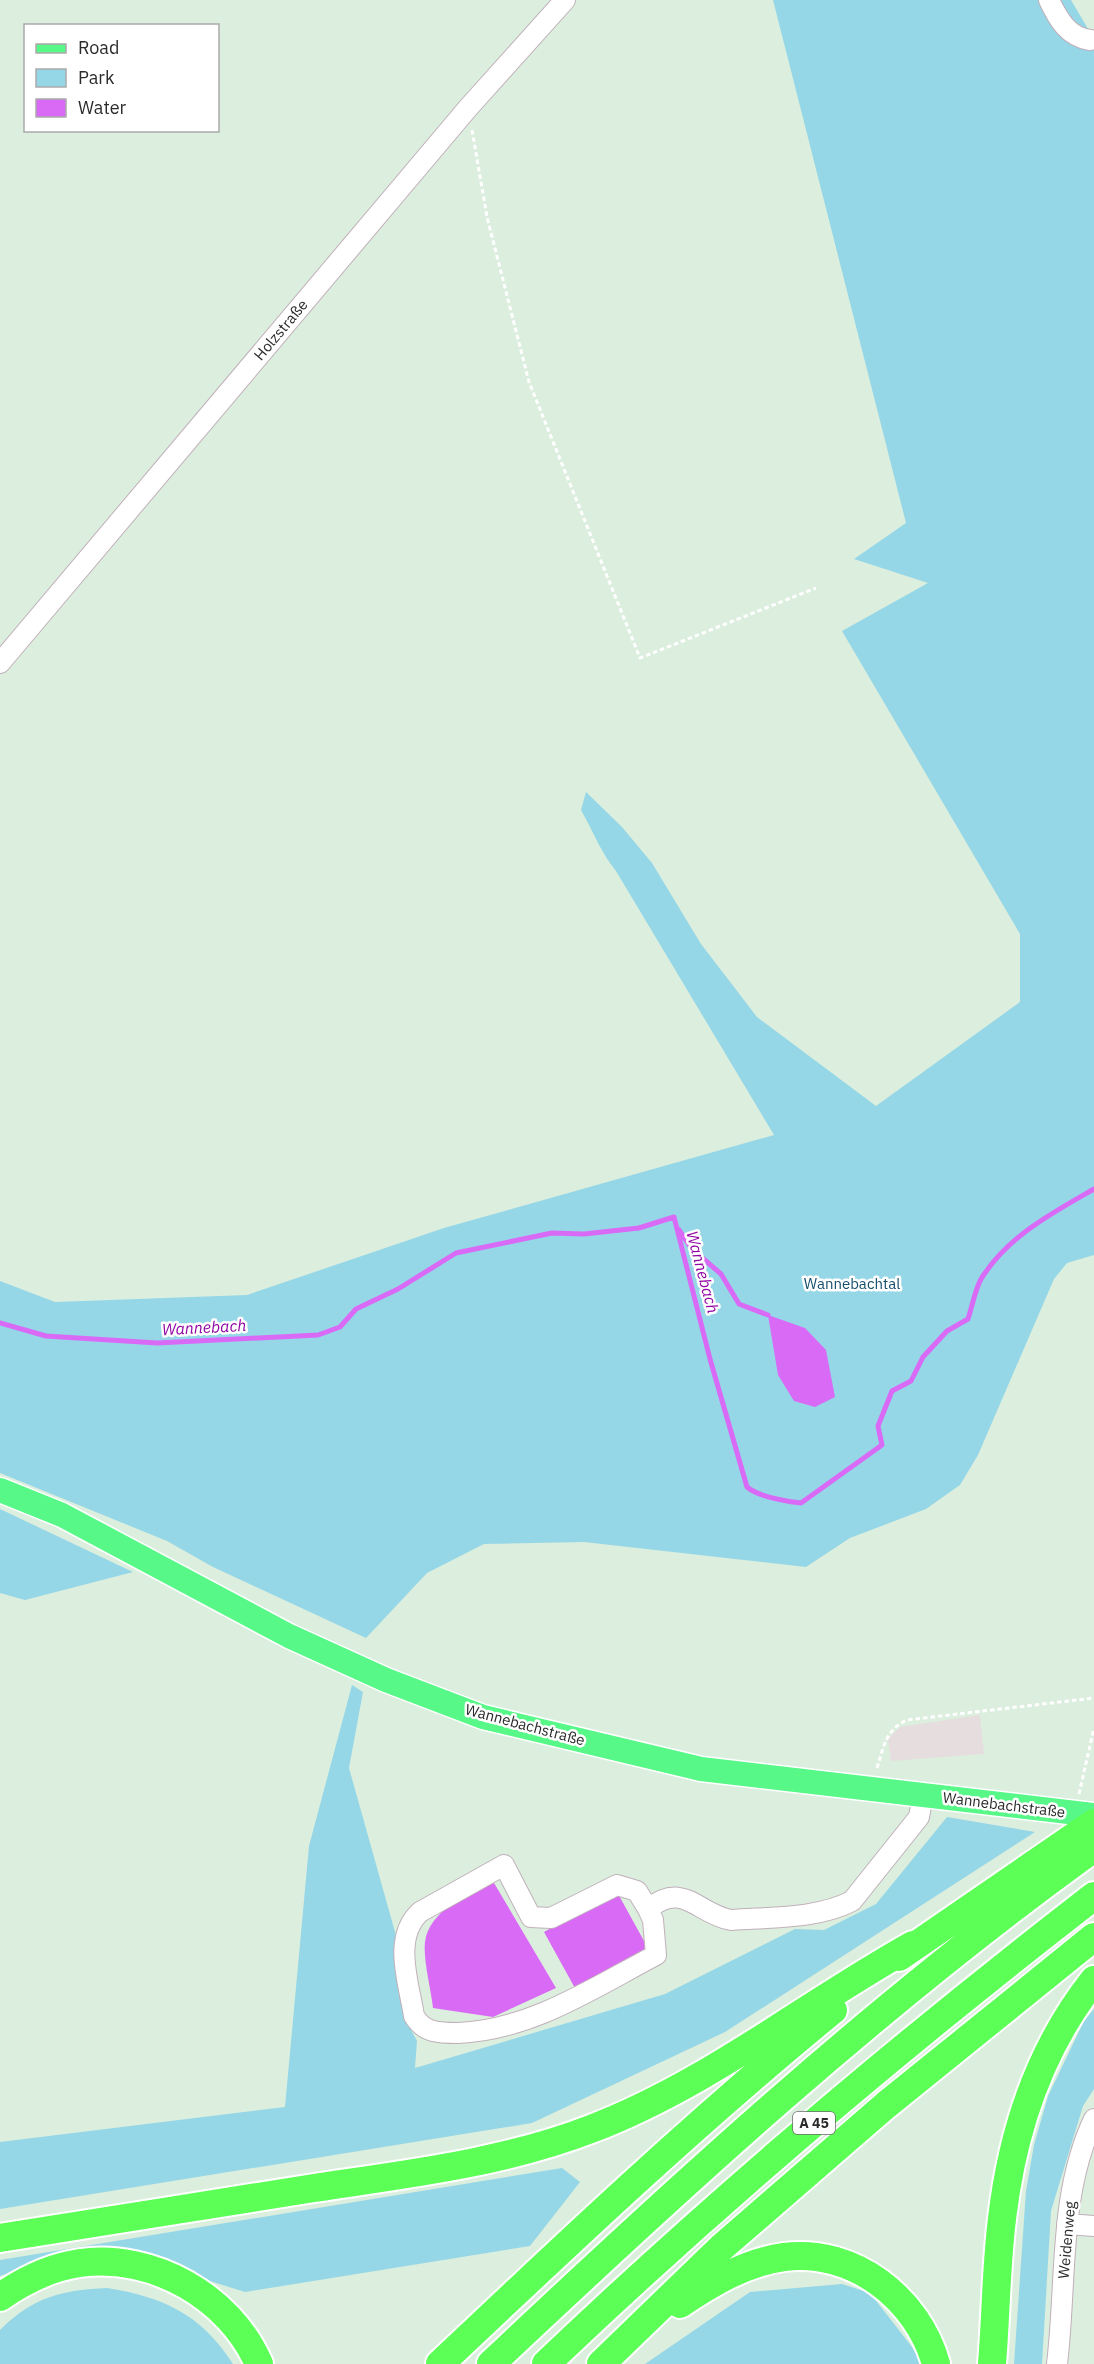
<svg xmlns="http://www.w3.org/2000/svg" width="1094" height="2364" font-family="'IBM Plex Sans',sans-serif">
  <style>
    .industrial { fill: #e6dddf }
    .green { fill: #96d7e7 }
    .water { fill: #d96af5 }
    .lines { fill: none; stroke-linecap: round; stroke-linejoin: round }
    .stream { stroke: #d96af5; stroke-width: 5 }
    .minor-casing { stroke: #c0b0ba; stroke-width: 22 }
    .major-casing { stroke: #fff; stroke-width: 27 }
    .highway-casing { stroke: #fff; stroke-width: 32 }
    .path { stroke: #fff; stroke-width: 3; stroke-dasharray: 4.5 3; stroke-linecap: butt }
    .minor { stroke: #fff; stroke-width: 20 }
    .major { stroke: #57f887; stroke-width: 24 }
    .highway { stroke: #5bff56; stroke-width: 28 }
    .labels { text-anchor: middle; stroke-width: 5; stroke-linejoin: round; paint-order: stroke }
    .shield { fill: #fff; stroke: #6b6b6b; stroke-width: 1.5 }
    .shield-label { font-size: 14px; font-weight: bold; fill: #2b2b2b }
    .street-label { font-size: 15px; fill: #2b2b2b; stroke: #fff }
    .park-label { font-size: 15px; fill: #16506d; stroke: #fff }
    .water-label { font-size: 16px; font-style: italic; fill: #9106a4; stroke: #fff }
  </style>
  <rect width="100%" height="100%" fill="#dceede"/>
  <path class="industrial" d="M980,1715L984,1754L891,1761L888,1739L900,1727Z"/>
  <path class="green" d="M773,0H1071L1094,39V1255L1067,1263L1054,1279L978,1455L960,1485L926,1509L850,1538L806,1567L584,1542L484,1544L427,1573L366,1638L213,1567L167,1541L0,1473V1281L55,1302L247,1295L444,1228L774,1135L616,871C601,853 593,831 581,810L586,792L622,827L652,863L701,944L757,1017L876,1106L1020,1002V934L842,631L928,583L854,559L906,523Z
    M0,1509L133,1572L25,1600L0,1593Z
    M352,1685L363,1692L349,1768L397,1939L408,2024L417,2041L415,2068L665,1994L795,1929L824,1930L876,1904L947,1817L1035,1832L725,2032L532,2123L0,2209V2142L285,2107L309,1846Z
    M1094,2009V2089L1083,2106L1051,2211L1042,2364H1014L1026,2191L1034,2145L1048,2096L1084,2021Z
    M562,2168L580,2182L530,2246L245,2292L123,2254L25,2268L0,2276V2260Z
    M842,2284L870,2293L923,2361V2364H645L750,2292Z
    M107,2288C163,2297 201,2314 233,2364H0V2330C33,2297 62,2290 107,2288Z"/>
  <path class="water" d="M768,1315L805,1328L826,1350L835,1397L815,1407L794,1401L778,1375Z
    M494,1883L556,1988L493,2017L433,2008C431,1989 423,1960 425,1942C429,1911 469,1892 494,1883Z
    M617,1892L649,1950L576,1990L544,1932Z"/>
  <g class="lines">
    <path class="stream" d="M679,1230L692,1249L721,1274L739,1304L768,1315
      M0,1323L46,1336L157,1343L318,1335L340,1327L356,1309L398,1289L456,1253L552,1233L584,1234L639,1228L674,1217L710,1359L747,1487C759,1497 784,1501 801,1503L882,1445L878,1426L892,1391L911,1381L923,1357L947,1331L968,1319C972,1307 975,1290 981,1279C1008,1236 1052,1213 1094,1189"/>
    <g class="minor-casing">
      <path id="minor" d="M1049,0C1058,19 1068,37 1090,40
        M0,663L468,108L565,0
        M648,1909L653,1920L656,1955C593,1988 531,2030 458,2033C439,2033 424,2033 414,2016C409,1983 392,1938 420,1912L504,1865L531,1917L551,1918L617,1885L637,1891L648,1909C684,1880 697,1914 731,1920C770,1917 817,1919 852,1901L919,1817L923,1795
        M1067,2224L1094,2226
        M1057,2364C1067,2282 1058,2195 1094,2119"/>
    </g>
    <g class="major-casing">
      <path id="major" d="M0,1490L62,1515L289,1636L386,1680L483,1717L701,1769L1094,1815"/>
    </g>
    <g class="highway-casing">
      <path id="highway" d="M899,1957L1094,1823
        M0,2238C105,2222 209,2204 314,2188C407,2174 503,2163 591,2129C707,2085 805,2005 913,1945
        M0,2297C23,2281 51,2267 80,2263C153,2253 230,2297 259,2364
        M680,2304C711,2283 746,2262 784,2257C854,2248 918,2299 936,2364
        M440,2364C568,2243 696,2122 833,2010
        M491,2364C683,2183 879,2003 1094,1848
        M546,2364C720,2198 904,2043 1094,1896
        M601,2364L722,2247L886,2105L1094,1937
        M992,2364C996,2316 996,2267 1002,2219C1012,2133 1040,2048 1094,1980"/>
    </g>
    <path class="path" d="M472,130L487,217L529,382L640,658L816,588
      M877,1768C884,1747 885,1730 907,1720L1094,1698
      M1079,1794L1094,1728"/>
    <use href="#minor" class="minor"/>
    <use href="#major" class="major"/>
    <use href="#highway" class="highway"/>
  </g>
  <g class="labels">
    <rect class="shield" x="793" y="2112" width="42" height="22" rx="4.5"/>
    <g class="shield-label">
      <text x="814" y="2128">A 45</text>
    </g>
    <g class="street-label">
      <text transform="translate(281 330) rotate(-50)" y="5">Holzstraße</text>
      <text transform="translate(525 1725) rotate(15)" y="5">Wannebachstraße</text>
      <text transform="translate(1004 1805) rotate(7)" y="5">Wannebachstraße</text>
      <text transform="translate(1067 2240) rotate(-85)" y="5">Weidenweg</text>
    </g>
    <g class="park-label">
      <text x="852" y="1289">Wannebachtal</text>
    </g>
    <g class="water-label">
      <text transform="translate(703 1272) rotate(75)" y="6">Wannebach</text>
      <text transform="translate(204 1327) rotate(-3)" y="6">Wannebach</text>
    </g>
  </g>
  <rect x="24" y="24" width="195" height="108" fill="#ffffff" stroke="#aaaaaa" stroke-width="1.5"/>
  <rect x="36" y="44" width="30" height="9" fill="#57f887" stroke="#aaaaaa" stroke-width="1.5"/>
  <text x="78" y="54" font-size="18" fill="#2b2b2b">Road</text>
  <rect x="36" y="69" width="30" height="18" fill="#96d7e7" stroke="#aaaaaa" stroke-width="1.5"/>
  <text x="78" y="84" font-size="18" fill="#2b2b2b">Park</text>
  <rect x="36" y="99" width="30" height="18" fill="#d96af5" stroke="#aaaaaa" stroke-width="1.5"/>
  <text x="78" y="114" font-size="18" fill="#2b2b2b">Water</text>
</svg>
